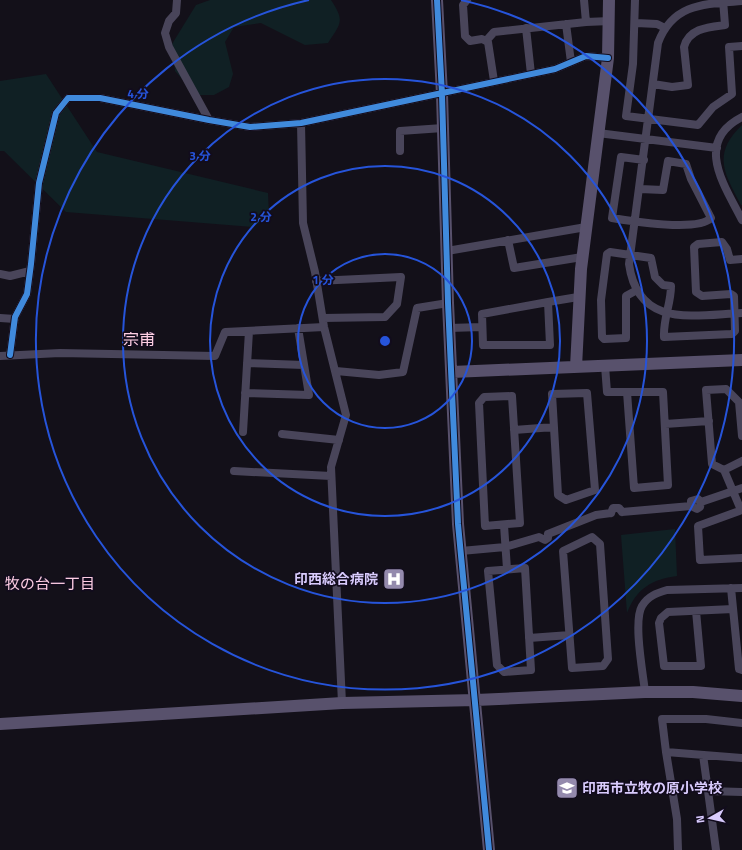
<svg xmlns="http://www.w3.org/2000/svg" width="742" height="850" font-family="'Titillium Web','Noto Sans JP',sans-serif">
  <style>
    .green { fill: #102024 }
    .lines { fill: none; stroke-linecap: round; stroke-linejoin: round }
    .street { stroke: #49455a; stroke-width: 8 }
    .secondary { stroke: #58516c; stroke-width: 12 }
    .cycleway-casing { stroke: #120c1d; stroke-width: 8 }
    .cycleway { stroke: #408adc; stroke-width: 6 }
    .ring { fill: none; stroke: #2654da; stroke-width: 2 }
    .labels { text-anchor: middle; stroke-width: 3.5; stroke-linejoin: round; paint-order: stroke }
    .poi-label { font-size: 14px; font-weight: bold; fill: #d9cbfd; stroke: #120c1d; text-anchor: end }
    .neighbourhood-label { font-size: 15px; fill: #fdcde3; stroke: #120c1d }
    .quarter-label { font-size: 16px; fill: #fdcde3; stroke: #120c1d }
    .centre { fill: #2654da; stroke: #120c1d; stroke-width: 2 }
    .ring-label { font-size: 12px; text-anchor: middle; font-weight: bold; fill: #2654da; stroke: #120c1d; stroke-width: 3.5; stroke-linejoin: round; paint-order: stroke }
  </style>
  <rect width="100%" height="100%" fill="#131019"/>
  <path class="green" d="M210,0H331C345,21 341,23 328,43L305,45L261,23L234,27L225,42L233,74L229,87L214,95H196L175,71L172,44L196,5Z
    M46,74L97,152L268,193L269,216L253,227L66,212L4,151H0V81Z
    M742,125V205H741C724,173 712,154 742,125Z
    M675,529L677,576C652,579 636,589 627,613L621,535Z"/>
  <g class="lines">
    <path class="street" d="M177,0L176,13L169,21L165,33L169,47L209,120
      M467,0L463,5L465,36L470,41L482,39L488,42L494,81
      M584,0L586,22
      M635,0L633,64L626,116L698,125L713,107L732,94L729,47L742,46
      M742,1C705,4 673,3 658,43L629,264C638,329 694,315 742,313
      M636,23L657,24L665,28
      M566,24L571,62
      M526,28L531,74
      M486,41L494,32L586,22L610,21
      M653,84L672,87L688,85L684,47C689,28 709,27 725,25L723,0
      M742,117C693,142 725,186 742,220
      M301,123L303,223L315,272L324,327L346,415L331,467L342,703
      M598,133L717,148
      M400,151V131L443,128
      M640,189L663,190L668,161L686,164L691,179L711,218C698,232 630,221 612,218L621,157L644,160
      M508,240L514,268L582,257
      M447,251L586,227
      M0,274L10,276L30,271
      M316,281L401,277L397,304L385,317L323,318
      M637,290L626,296V338L604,339L602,337L601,300L607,254L610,252L651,258L655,277L663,285L671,286C671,304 663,319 664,337L732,334L735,331L734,296L731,294L702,296L696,292L694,247L698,244L722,242L727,249L730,260L742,259
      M548,302L550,345H483L482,314Z
      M548,302L578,297
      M0,318L15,319
      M449,328L482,327
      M10,355L15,317L27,294L31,264L39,183L56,113L68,98H100L209,120L250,127L301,123L555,69L586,56L608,58
      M0,356L60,353L215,356L225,332L324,327
      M247,363L304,365
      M605,366L607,392H627
      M336,371L379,375L403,372L417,308L448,303
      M627,392H663L668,485L634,488Z
      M245,393L309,395L298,328
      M587,393L595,490L566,500L558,495L552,394Z
      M512,396L520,523L485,526L479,403L484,397Z
      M665,424L709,421
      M514,430L554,427
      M243,432L249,331
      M282,434L339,440
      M724,470L742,461
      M234,471L331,476
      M701,502L742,488
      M691,506V501L698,499L701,502
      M741,510L724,470L712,464L706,390L726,389L739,402L742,436
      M742,510L698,526L700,560L742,558
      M622,512L691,506L697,509L700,507L701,502
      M611,513L613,508H619L622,512
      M504,525L507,569
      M548,534L596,515L611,513
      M592,537L600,544L608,659L603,666L572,668L563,551Z
      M461,551L505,547L539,537L545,540L548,538V534
      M525,568L531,670L504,672L497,665L488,571Z
      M731,588L739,669L742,670
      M696,611L701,666H664L659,623L661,618L668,612L733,609
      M529,638L570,635
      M645,692C643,673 633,621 642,606C648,596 657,593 667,590L742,588
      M742,723L706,719H662L666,752L742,758
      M666,752L677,819L678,850
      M703,755L708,791L742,792
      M708,791L716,850"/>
    <path class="secondary" d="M437,0L442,94L448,303L458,524L489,850
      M576,367L581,269L608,58L609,0
      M452,372L742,360
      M0,724L342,703L476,700L645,692H693L742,696"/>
    <g class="cycleway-casing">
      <path id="cycleway" d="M437,0L442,94L448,303L458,524L489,850
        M10,355L15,317L27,294L31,264L39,183L56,113L68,98H100L209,120L250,127L301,123L555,69L586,56L608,58"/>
    </g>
    <use href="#cycleway" class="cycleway"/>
  </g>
  <g class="ring">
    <circle cx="385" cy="341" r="87"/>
    <circle cx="385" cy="341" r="175"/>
    <circle cx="385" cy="341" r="262"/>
    <path d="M461 0A349 349 0 1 1 309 0"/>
  </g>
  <defs>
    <g id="hospital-square" transform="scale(1.15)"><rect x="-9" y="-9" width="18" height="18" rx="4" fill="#948aad" stroke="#120c1d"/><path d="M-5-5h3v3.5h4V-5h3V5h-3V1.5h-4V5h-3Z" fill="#fff"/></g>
    <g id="school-square" transform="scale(1.15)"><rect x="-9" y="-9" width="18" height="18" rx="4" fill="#948aad" stroke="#120c1d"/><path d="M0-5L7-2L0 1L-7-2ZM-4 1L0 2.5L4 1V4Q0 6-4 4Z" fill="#fff"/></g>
  </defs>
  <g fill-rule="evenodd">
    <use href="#hospital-square" x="394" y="579"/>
    <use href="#school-square" x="567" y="788"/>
  </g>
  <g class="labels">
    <g class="poi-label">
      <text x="378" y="584">印西総合病院</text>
      <text x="582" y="793" text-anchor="start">印西市立牧の原小学校</text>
    </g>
    <g class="neighbourhood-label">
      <text x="50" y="589">牧の台一丁目</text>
    </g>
    <g class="quarter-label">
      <text x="139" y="345">宗甫</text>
    </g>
  </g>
  <circle cx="385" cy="341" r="6" class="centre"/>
  <g class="ring-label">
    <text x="138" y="98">4 分</text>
    <text x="200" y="160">3 分</text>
    <text x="261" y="221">2 分</text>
    <text x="323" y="284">1 分</text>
  </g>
  <g transform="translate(710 818) rotate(262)" stroke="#120c1d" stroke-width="3" paint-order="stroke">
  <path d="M0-3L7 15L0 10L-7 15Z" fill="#d9cbfd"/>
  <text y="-6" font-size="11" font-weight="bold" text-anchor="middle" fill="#d9cbfd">N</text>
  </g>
</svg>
